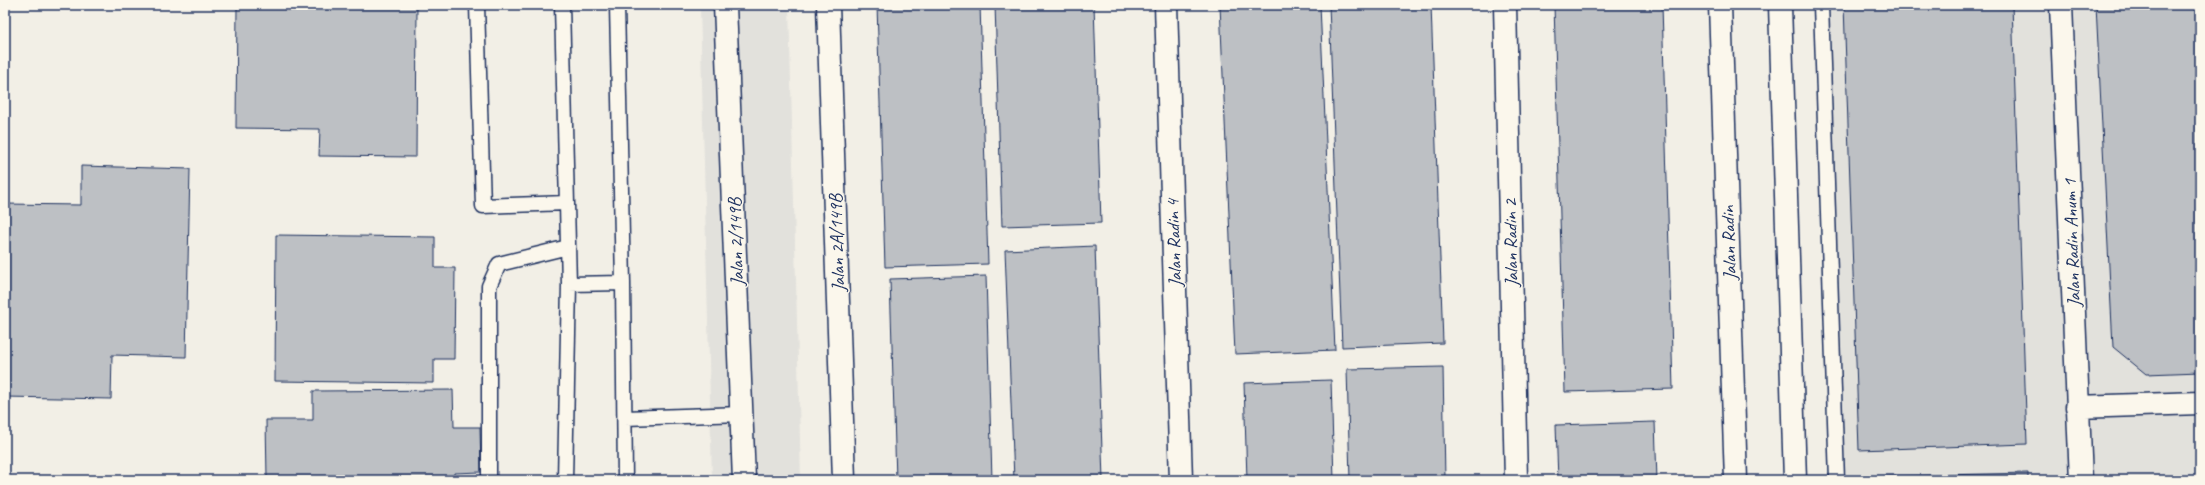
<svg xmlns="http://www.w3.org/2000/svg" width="2205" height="485" font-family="Caveat,sans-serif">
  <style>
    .built { fill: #e2e1dc }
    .building { fill: #bdc0c4; stroke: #1b2f5e }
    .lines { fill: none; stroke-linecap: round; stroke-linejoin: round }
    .lane-casing { stroke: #1b2f5e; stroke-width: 17 }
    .street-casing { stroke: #1b2f5e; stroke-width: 25 }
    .secondary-casing { stroke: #1b2f5e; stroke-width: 25 }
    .lane { stroke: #fbf7ec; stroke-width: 14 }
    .street { stroke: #fbf7ec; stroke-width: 22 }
    .secondary { stroke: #fbf7ec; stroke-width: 22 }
    .labels { text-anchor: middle; stroke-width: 3; stroke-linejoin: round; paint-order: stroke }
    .street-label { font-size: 19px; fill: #1b2f5e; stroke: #fbf7ec }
  </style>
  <rect width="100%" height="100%" fill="#f2efe6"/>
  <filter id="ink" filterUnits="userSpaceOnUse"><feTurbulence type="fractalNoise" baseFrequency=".025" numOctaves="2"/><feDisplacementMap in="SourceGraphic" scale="8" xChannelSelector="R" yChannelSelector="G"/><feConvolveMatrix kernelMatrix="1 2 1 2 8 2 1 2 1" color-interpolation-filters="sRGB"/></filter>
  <g filter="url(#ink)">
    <path class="built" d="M700,5H789L801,480H712Z
      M1819,5H2200V480H1832Z"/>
    <path class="building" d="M237,5H417L416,157L319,156L320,129L236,128Z
      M877,5H980L988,264L885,267Z
      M995,5H1094L1101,223L1002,226Z
      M1220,5H1320L1335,350L1235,354Z
      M1329,5H1431L1443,343L1342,347Z
      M1554,5H1662L1673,389L1565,392Z
      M1844,5H2012L2027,444L1859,450Z
      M2096,5H2200V372L2146,374L2113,347Z
      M81,166L190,169L186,357L112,355L111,399L5,397V204L81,205Z
      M276,235L435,237V268H455L454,359H434V383L275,381Z
      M1095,246L1103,480H1014L1005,250Z
      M986,276L992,480H896L890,279Z
      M1443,367L1445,480H1350L1347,369Z
      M1331,380L1334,480H1247L1244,383Z
      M453,390L454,427H480L481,472L454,473V480H314V478H267L266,420H313V391Z
      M1655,422L1657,480H1558L1556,425Z
      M2028,473V480H1858V477Z"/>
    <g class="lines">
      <g class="lane-casing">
        <path id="lane" d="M477,5L483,206L567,203
          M562,5L569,284L623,283
          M617,5L623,283L625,480
          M1821,5L1837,480
          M625,418L742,414
          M489,480V286L499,264L568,247
          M565,480L569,284"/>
      </g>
      <g class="street-casing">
        <path id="street" d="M725,5L744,480
          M828,5L844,480
          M1166,5L1181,480
          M1505,5L1516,480
          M2061,5L2081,480
          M2077,407L2200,403"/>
      </g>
      <g class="secondary-casing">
        <path id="secondary" d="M1720,5L1736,480
          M1780,5L1795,480"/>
      </g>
      <use href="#lane" class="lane"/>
      <use href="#street" class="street"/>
      <use href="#secondary" class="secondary"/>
    </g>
  </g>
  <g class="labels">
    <g class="street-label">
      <text transform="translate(735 242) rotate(-92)" y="7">Jalan 2/149B</text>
      <text transform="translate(836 243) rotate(-92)" y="7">Jalan 2A/149B</text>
      <text transform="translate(1173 243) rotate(-92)" y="7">Jalan Radin 4</text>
      <text transform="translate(1510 243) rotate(-91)" y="7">Jalan Radin 2</text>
      <text transform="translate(1728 243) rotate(-92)" y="7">Jalan Radin</text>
      <text transform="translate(2071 243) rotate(-92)" y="7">Jalan Radin Anum 1</text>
    </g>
  </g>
  <rect width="2205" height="485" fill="none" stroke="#fbf7ec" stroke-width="20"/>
  <rect x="10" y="10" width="2185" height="465" fill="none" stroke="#1b2f5e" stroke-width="1.5" filter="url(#ink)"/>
</svg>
